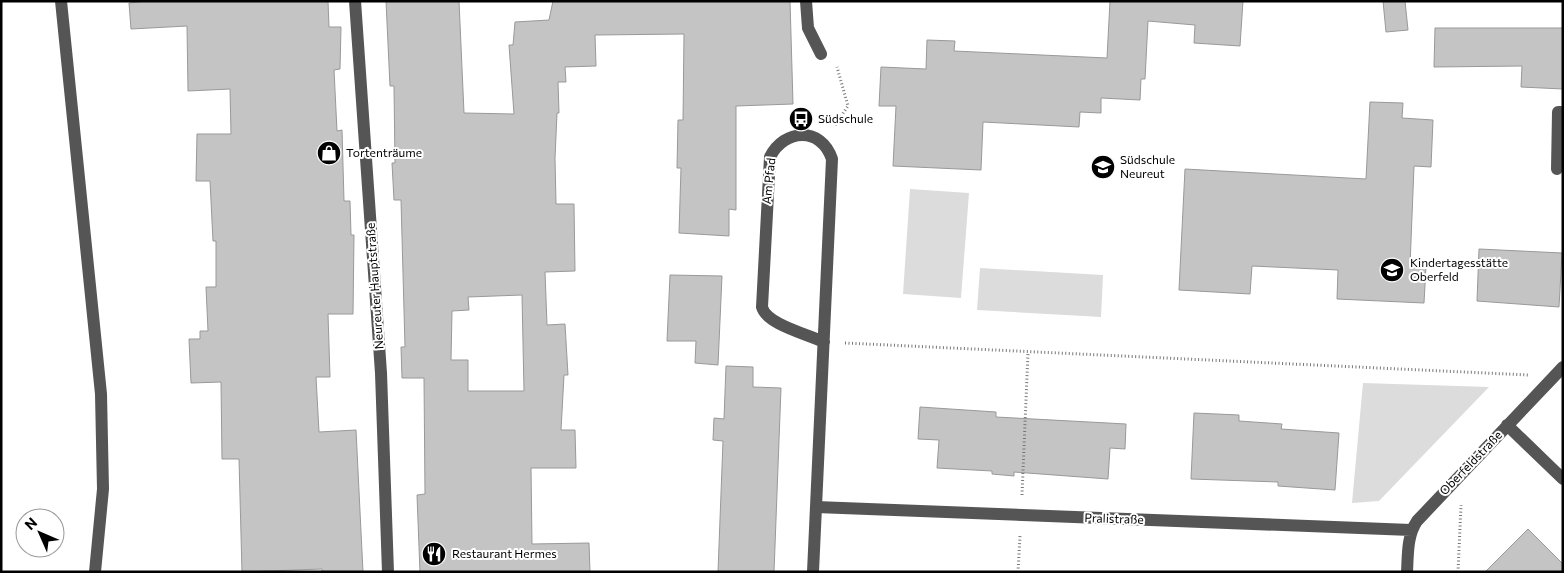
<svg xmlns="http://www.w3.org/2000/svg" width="1564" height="573" font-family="Commissioner,sans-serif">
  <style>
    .green { fill: #dcdcdc }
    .building { fill: #c4c4c4; stroke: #999; fill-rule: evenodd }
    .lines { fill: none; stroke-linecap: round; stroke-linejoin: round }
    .path { stroke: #777; stroke-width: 3; stroke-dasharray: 1 2.5; stroke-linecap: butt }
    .minor { stroke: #555; stroke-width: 12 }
    .labels { text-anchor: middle; stroke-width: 4; stroke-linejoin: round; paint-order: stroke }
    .poi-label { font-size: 12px; fill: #000; stroke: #fff; text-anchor: start }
    .street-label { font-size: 12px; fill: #000; stroke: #fff }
  </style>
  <rect width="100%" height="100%" fill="#fff"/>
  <path class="green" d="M910,189L969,193L961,298L903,294Z
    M980,268L1103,275L1101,317L977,310Z
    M1363,383L1489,387L1379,501L1352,503Z"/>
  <path class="building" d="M146,1H328L329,27H341L340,69L334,70L337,131L342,130L344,201H350L351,235H354L353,314H328L330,377H316L319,432L356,430L363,572H322V569L242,572L239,459H222L221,382L191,383L189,339H200V331H208L206,287H216V241H213L210,181H196L197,134H231L230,89L188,91L187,26L131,29L129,3Z
    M386,1H459L464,113L514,114L509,45H513L515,22L549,20L553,1H790L793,104L736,106V210L729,209V236L679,233L681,168H677L678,120H683L684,34L595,35L596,66L565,67L566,82H558L559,113H557L555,158L556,204H574L575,271L545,272L547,325L565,324L568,375H564L561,430H575L576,468H531L532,544L589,543L590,572H420L417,495L425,494L424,378H402L401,347H405L401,200H394L392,163H395L394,86H390ZM522,295L524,391H468V360H451L452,311L469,310L468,297Z
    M1110,1H1243L1240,46L1194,43L1195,25L1148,21L1145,79H1141L1140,100L1101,98V113L1080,112L1079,127L983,122L981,170L893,166L896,106H879L881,67L926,69L927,40L955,41L954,51L1107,58Z
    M1383,1H1405L1408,30L1386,32Z
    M1435,28H1563V89L1521,87L1522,66L1434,67Z
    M1370,102L1403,103L1402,118L1433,120L1431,167L1414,166L1410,266H1426L1424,303L1337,299L1338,270L1252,266L1250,294L1179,290L1185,169L1366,179Z
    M1479,249L1562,253L1559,307L1477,301Z
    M670,275L722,276L718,365L695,363L696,341H667Z
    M726,366L753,367V387L781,388L774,572H718L723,441L713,440L714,418L724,419Z
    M920,407L996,412V417L1126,424L1125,449L1110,448L1108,479L1014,472V476L992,474V471L937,468L939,440L918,439Z
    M1194,413L1239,415V421L1282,424L1281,429L1339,433L1335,490L1278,486V482L1191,479Z
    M1528,529L1563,564V572H1485Z"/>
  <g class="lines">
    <path class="path" d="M835,125L848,106L837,67
      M845,343L1528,375
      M1022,495L1028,353
      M1018,572L1020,536
      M1458,572L1461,505"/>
    <path class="minor" d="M61,1L101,394L103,489L95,572
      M355,1L381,373L388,572
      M806,1L808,28L821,54
      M1557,169L1558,112H1563
      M1507,425L1563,479
      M816,507L1411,530
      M813,572L832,159C821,126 784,129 770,157L762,307C766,324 807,334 824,342
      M1407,572C1408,554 1407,536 1417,521L1563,367"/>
  </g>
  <defs>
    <g id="bus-disc" transform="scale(1.25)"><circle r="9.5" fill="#000" stroke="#fff"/><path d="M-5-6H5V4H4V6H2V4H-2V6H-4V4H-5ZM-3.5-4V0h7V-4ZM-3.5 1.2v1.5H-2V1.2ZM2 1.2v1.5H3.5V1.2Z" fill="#fff"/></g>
    <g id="shop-disc" transform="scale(1.25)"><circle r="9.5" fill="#000" stroke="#fff"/><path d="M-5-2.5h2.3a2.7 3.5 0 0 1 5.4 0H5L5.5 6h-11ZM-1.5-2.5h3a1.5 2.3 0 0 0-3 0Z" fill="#fff"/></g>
    <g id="school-disc" transform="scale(1.25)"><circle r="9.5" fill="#000" stroke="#fff"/><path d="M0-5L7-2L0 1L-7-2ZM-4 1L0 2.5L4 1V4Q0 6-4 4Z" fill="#fff"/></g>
    <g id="restaurant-disc" transform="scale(1.25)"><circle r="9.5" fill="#000" stroke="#fff"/><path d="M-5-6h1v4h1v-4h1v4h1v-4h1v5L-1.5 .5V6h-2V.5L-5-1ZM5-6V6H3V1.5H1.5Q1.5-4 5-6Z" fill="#fff"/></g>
  </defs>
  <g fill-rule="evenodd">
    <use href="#bus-disc" x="801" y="119"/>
    <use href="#shop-disc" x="329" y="153"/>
    <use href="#school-disc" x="1103" y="167"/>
    <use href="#school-disc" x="1392" y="270"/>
    <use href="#restaurant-disc" x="434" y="554"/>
  </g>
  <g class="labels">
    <g class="poi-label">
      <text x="818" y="123">Südschule</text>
      <text x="346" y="157">Tortenträume</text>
      <text x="1120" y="164">Südschule<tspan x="1120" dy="14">Neureut</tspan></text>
      <text x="1410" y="267">Kindertagesstätte<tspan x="1410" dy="14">Oberfeld</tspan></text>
      <text x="452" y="558">Restaurant Hermes</text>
    </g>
    <g class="street-label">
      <text transform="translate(769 181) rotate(-84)" y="4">Am Pfad</text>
      <text transform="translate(375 286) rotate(-94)" y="4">Neureuter Hauptstraße</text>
      <text transform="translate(1471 463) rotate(-46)" y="4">Oberfeldstraße</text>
      <text transform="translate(1114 519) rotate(2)" y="4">Pralistraße</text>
    </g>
  </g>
  <rect width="1564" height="573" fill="none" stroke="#000000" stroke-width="5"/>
  <g transform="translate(40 533) rotate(315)"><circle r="24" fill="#ffffff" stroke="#999999"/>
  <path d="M0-4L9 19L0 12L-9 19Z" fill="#000000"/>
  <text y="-8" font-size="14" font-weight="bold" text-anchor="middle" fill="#000000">N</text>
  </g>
</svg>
